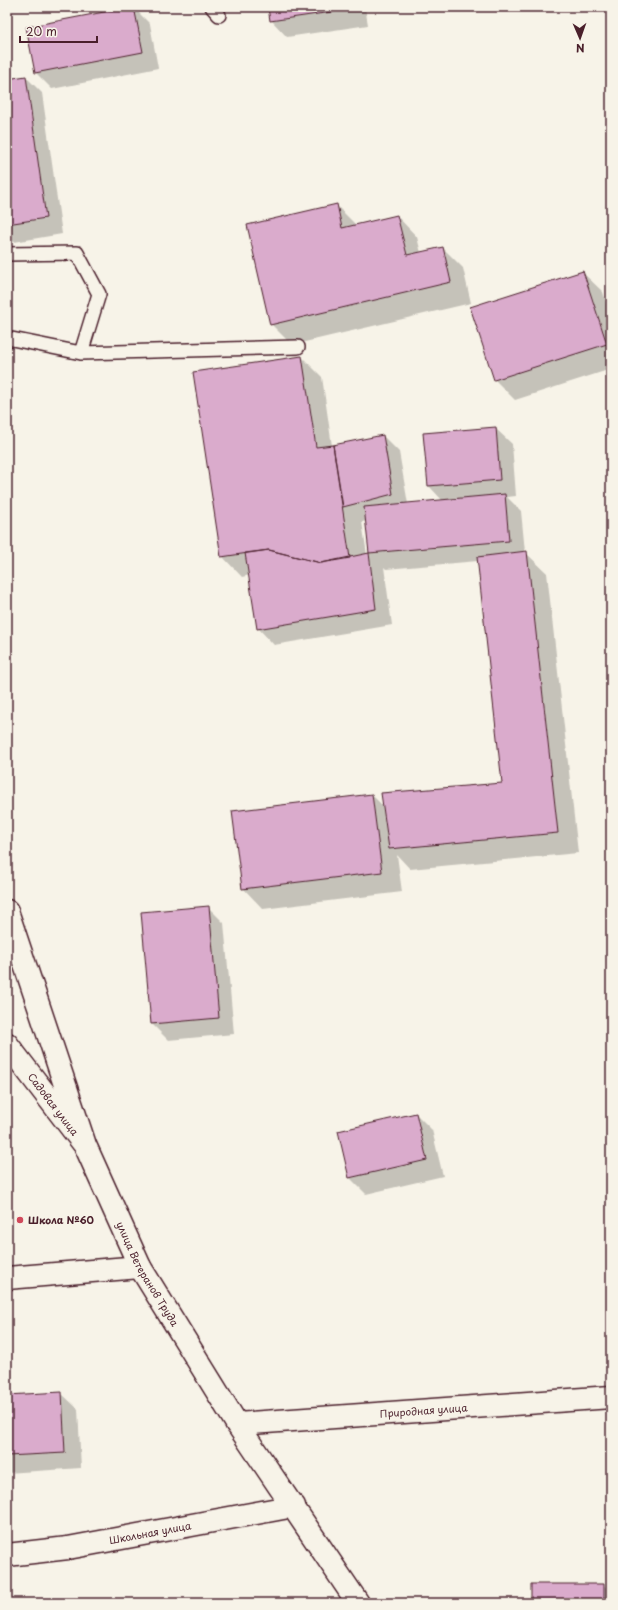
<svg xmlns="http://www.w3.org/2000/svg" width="618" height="1610" font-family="'Playpen Sans',sans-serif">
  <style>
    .shadow { fill: #0003; fill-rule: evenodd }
    .building { fill: #daabcc; stroke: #4a1f2b }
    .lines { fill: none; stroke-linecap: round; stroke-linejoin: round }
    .service-casing { stroke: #4a1f2b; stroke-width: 16 }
    .minor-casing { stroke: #4a1f2b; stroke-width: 25 }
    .tertiary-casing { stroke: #4a1f2b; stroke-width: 25 }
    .service { stroke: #f7f3e8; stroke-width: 13 }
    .minor { stroke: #f7f3e8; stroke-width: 22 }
    .tertiary { stroke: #f7f3e8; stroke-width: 22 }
    .poi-dot { fill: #d1495b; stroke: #f7f3e8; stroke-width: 1.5 }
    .labels { text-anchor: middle; stroke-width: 3.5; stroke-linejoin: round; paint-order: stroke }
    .street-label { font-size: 10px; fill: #4a1f2b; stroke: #f7f3e8 }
    .poi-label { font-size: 10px; font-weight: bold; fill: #4a1f2b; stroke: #f7f3e8; text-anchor: start }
  </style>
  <rect width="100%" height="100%" fill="#f7f3e8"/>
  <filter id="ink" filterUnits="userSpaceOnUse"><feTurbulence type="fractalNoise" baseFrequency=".025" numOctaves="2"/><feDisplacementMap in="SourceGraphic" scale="8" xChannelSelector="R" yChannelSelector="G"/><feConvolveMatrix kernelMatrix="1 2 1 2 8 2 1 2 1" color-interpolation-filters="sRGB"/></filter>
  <g filter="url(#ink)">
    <path class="shadow" d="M133,7L150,24L158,68L52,89L35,72Z
      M269,7H365L368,25L287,37L271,20Z
      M26,77L42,93L62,234L14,242L7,235V80Z
      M336,205L357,226L397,216L417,237L421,253L443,248L463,268L471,303L292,345L271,324Z
      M582,272L603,292L611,318V369L515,400L495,380Z
      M302,357L322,377L332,446L334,447L383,436L399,452L408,504L443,501L429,486L424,434L495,428L512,444L516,496L507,497L521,511L525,552L547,573L578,853L410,869L397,855L402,892L263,909L243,888L372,795L384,807L503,784L478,561L386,569L384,567L392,625L274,645L258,628L250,575L242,577L222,556ZM367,521L370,556L367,555L362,522Z
      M208,907L224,923L234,1034L168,1040L152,1024Z
      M416,1114L432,1130L443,1176L366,1194L350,1178Z
      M61,1393L78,1409L81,1468L7,1473V1396Z
      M604,1585L611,1592V1603H532Z"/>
    <path class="building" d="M130,7H134L143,52L35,73L26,27Z
      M268,7H352V9L270,21Z
      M26,76L46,218L7,224V79Z
      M337,204L342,228L397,215L407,255L443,247L451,282L270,325L247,225Z
      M583,271L607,344L494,380L470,307Z
      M302,356L316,447L333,445L350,558L321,563L269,550L221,557L193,372Z
      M496,427L500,480L428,486L423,433Z
      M383,435L393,494L343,507L333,445Z
      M505,494L509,541L369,553L364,507Z
      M269,550L321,563L369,553L376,609L257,629L245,553Z
      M527,551L558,833L389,849L381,793L502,783L477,557Z
      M372,794L382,872L242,889L232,811Z
      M209,906L219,1018L151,1024L141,912Z
      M416,1113L427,1160L349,1178L338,1131Z
      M62,1392L65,1453L7,1456V1395Z
      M531,1584H604V1603H531Z"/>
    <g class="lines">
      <g class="service-casing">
        <path id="service" d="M212,7L219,15
          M7,254L77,253L99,294L81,353
          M7,338L81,353L298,347"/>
      </g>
      <g class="minor-casing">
        <g id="minor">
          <path id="s1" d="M7,1044L83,1143"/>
          <path d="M7,1278L140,1267"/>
          <path id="s2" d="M237,1424L611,1397"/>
          <path id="s3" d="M7,1555L68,1548L294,1506"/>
        </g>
      </g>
      <g class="tertiary-casing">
        <g id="tertiary">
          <path id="s4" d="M7,911L85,1145L140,1267L237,1424L358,1603"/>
        </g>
      </g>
      <use href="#service" class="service"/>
      <use href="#minor" class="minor"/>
      <use href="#tertiary" class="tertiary"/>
    </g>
  </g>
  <circle class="poi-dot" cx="20" cy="1220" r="4"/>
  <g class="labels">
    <g class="street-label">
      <text dy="4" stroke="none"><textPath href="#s1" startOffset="76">Садовая улица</textPath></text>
      <text dy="4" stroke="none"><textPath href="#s4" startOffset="390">улица Ветеранов Труда</textPath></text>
      <text dy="4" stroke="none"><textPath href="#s2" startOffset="187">Природная улица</textPath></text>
      <text dy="4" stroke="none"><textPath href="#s3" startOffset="145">Школьная улица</textPath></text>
    </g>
    <g class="poi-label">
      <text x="28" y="1224">Школа №60</text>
    </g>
  </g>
  <rect width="618" height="1610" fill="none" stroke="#f7f3e8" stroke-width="24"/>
  <rect x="12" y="12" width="594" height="1586" fill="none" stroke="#4a1f2b" stroke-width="1.5" filter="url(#ink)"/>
  <g transform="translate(580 38) rotate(178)" stroke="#f7f3e8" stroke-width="3" paint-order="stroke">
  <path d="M0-3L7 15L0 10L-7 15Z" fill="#4a1f2b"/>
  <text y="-6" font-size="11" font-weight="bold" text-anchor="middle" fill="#4a1f2b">N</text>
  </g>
  <path d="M20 36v6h77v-6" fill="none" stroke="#4a1f2b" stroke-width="2"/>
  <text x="26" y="36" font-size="12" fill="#4a1f2b" stroke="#f7f3e8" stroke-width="3" paint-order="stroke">20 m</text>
</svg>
